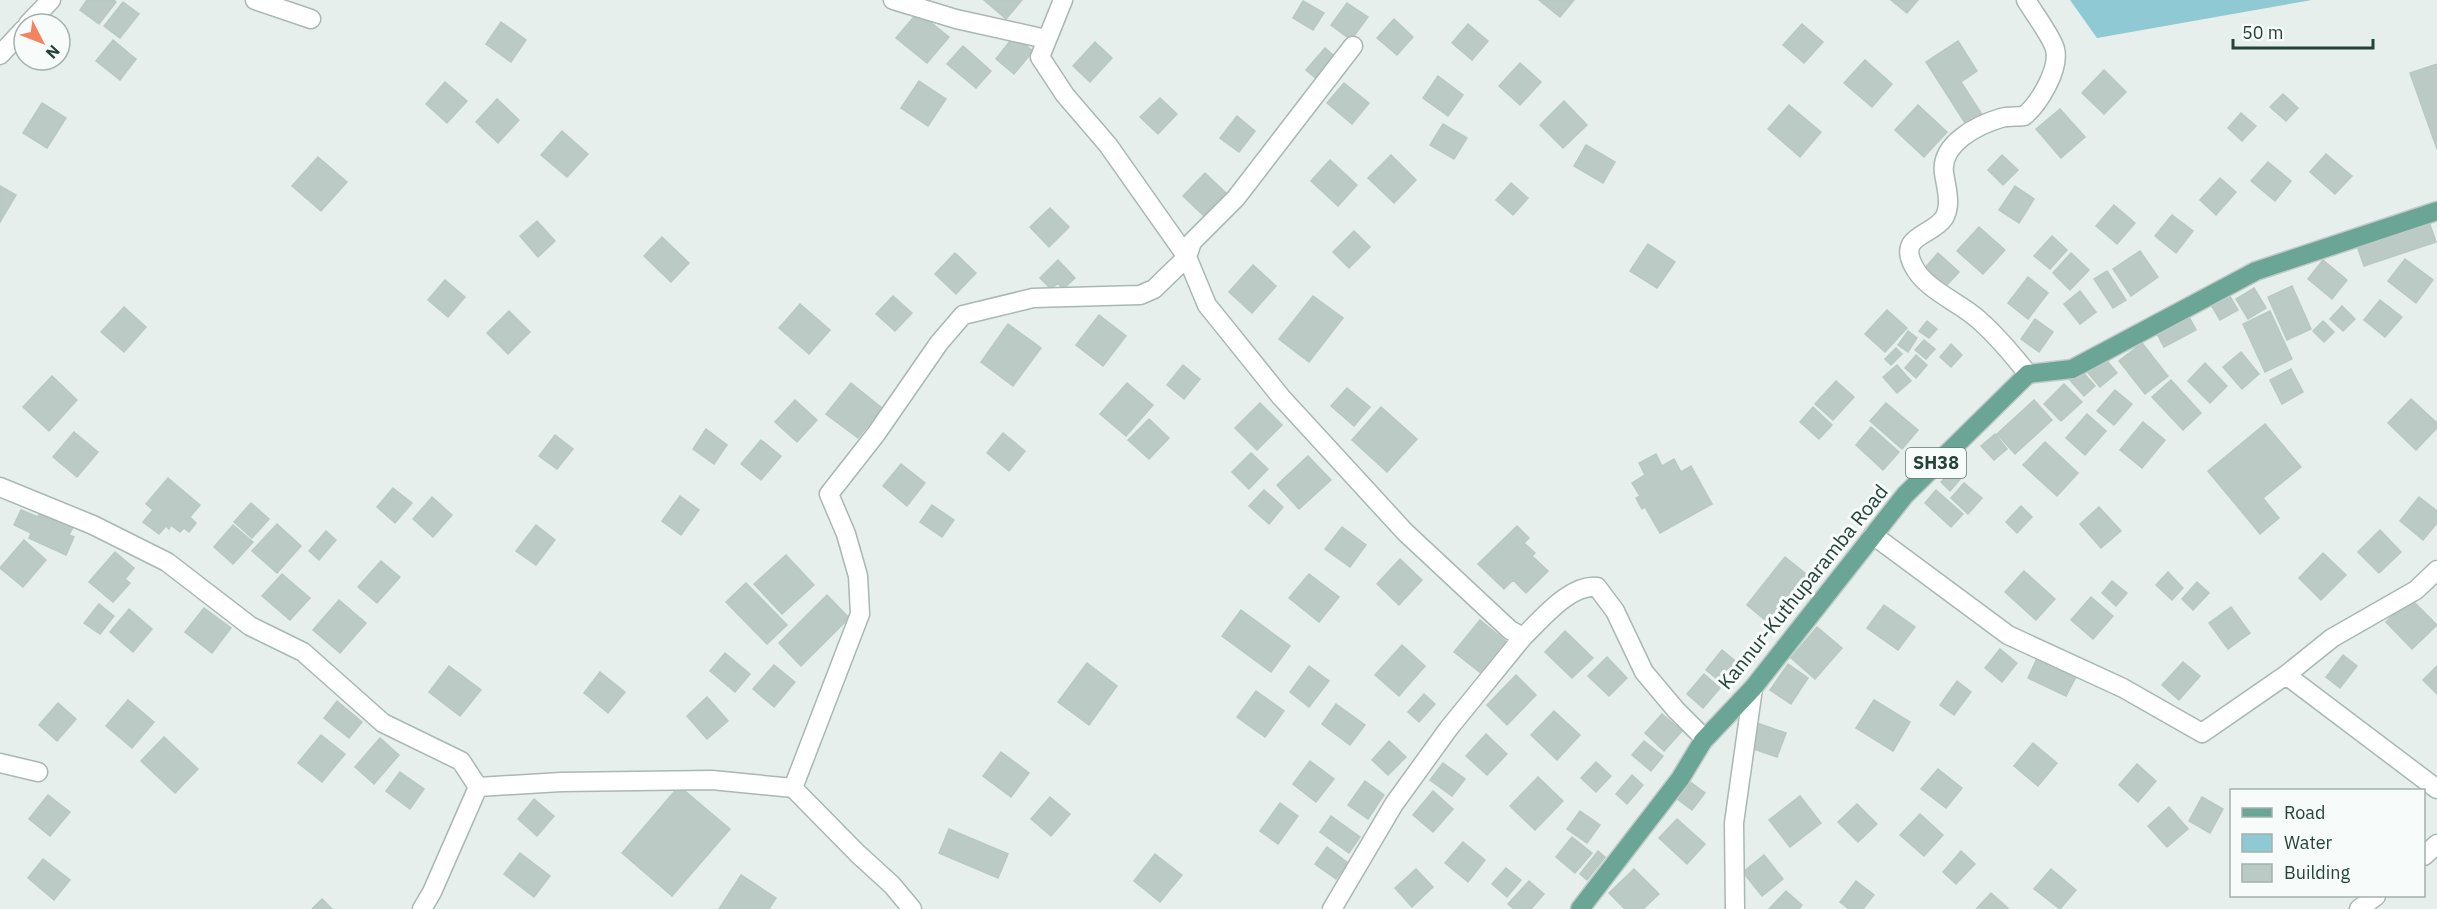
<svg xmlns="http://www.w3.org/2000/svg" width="2437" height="909" font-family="'IBM Plex Sans',sans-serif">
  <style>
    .water { fill: #8ec9d4 }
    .building { fill: #bbcac4; stroke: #b8c9c2; stroke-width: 1.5 }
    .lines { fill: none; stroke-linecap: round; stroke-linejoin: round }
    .minor-casing { stroke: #a8b8b2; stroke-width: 21 }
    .primary-casing { stroke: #c2cac8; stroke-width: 21 }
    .minor { stroke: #fff; stroke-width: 18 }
    .primary { stroke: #6aa596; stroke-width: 18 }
    .labels { text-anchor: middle; stroke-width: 6; stroke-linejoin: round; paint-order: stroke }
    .shield { fill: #f7fbf9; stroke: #637a73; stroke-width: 1.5 }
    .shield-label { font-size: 18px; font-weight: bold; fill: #24423a }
    .street-label { font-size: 20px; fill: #24423a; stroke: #f7fbf9 }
  </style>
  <rect width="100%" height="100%" fill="#e6efeb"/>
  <path class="water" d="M2070,0H2312L2097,38Z"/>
  <path class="building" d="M87,0H114L116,2L99,24L80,10Z
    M984,0H1022L1006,19Z
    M1539,0H1574L1560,17Z
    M1891,0H1918L1907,13Z
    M1303,1L1324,13L1313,30L1293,18Z
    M123,2L139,14L120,38L104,26Z
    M1347,3L1368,17L1351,40L1331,25Z
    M918,12L949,37L927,63L896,38Z
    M1394,19L1413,37L1397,55L1377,38Z
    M501,22L526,40L511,62L486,44Z
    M1468,24L1488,41L1472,60L1452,43Z
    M1802,24L1823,42L1804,63L1783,45Z
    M1014,36L1033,51L1014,74L996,59Z
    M113,40L136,59L120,80L96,61Z
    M1958,41L1977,71L1961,82L1983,116L1967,126L1926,62Z
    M1095,42L1112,58L1090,82L1073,66Z
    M963,46L991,71L976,88L947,64Z
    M1325,48L1338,59L1320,82L1306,70Z
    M1865,60L1892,84L1872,107L1844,83Z
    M1520,63L1541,82L1520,105L1499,86Z
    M2437,64V149L2410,73Z
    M2104,70L2126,92L2104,114L2082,93Z
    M1438,76L1463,95L1448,116L1423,98Z
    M919,81L946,99L928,126L901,108Z
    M445,82L467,101L447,123L426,104Z
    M1344,83L1369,103L1352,124L1327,103Z
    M2283,94L2298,108L2286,121L2270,107Z
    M1160,98L1177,114L1158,134L1140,117Z
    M497,99L519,120L498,143L476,122Z
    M1564,101L1587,125L1563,148L1540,125Z
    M42,103L66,118L47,148L23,133Z
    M1789,105L1821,132L1800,157L1768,129Z
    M1918,105L1947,132L1924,157L1895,130Z
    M2060,109L2085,137L2061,158L2036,129Z
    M2241,113L2256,126L2242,141L2228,128Z
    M1237,116L1255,131L1239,152L1220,138Z
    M1443,124L1467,138L1454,159L1430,145Z
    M562,131L588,154L567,177L541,155Z
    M1586,145L1615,162L1603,183L1574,166Z
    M2326,154L2352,176L2335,194L2310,172Z
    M1391,155L1416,180L1394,203L1368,178Z
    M2002,155L2018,170L2003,185L1988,170Z
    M318,157L347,182L321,211L292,186Z
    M1330,160L1357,185L1338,206L1311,181Z
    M2268,162L2291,181L2275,201L2251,181Z
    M1205,173L1226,193L1204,216L1183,196Z
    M2220,178L2236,192L2216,215L2200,200Z
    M1511,183L1528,198L1513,215L1496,200Z
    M0,186L16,195L0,222Z
    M2015,186L2034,199L2019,223L1999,210Z
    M2114,205L2135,223L2117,244L2096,226Z
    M1050,208L1069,227L1049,247L1030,227Z
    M2172,215L2193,231L2176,253L2155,236Z
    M2428,219L2436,242L2364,266L2356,243Z
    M537,221L555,241L538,257L520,236Z
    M1979,227L2005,250L1983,274L1957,251Z
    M1354,231L1370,247L1349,268L1333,252Z
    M2052,236L2067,250L2050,269L2034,256Z
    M662,237L689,263L671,282L644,256Z
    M1648,244L1675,262L1657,288L1630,271Z
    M2140,251L2158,277L2131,296L2113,269Z
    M955,253L976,273L956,294L935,274Z
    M1938,253L1959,272L1943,289L1922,271Z
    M2071,253L2089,270L2070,290L2053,273Z
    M2405,259L2433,280L2416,303L2388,281Z
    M1058,260L1075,278L1063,289L1058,283L1051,289L1040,278Z
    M2323,260L2347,280L2332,299L2308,279Z
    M1253,265L1276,286L1252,313L1229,292Z
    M2107,271L2126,300L2113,308L2094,279Z
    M2028,277L2048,293L2028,319L2008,303Z
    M445,280L465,297L448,317L428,300Z
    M2292,286L2311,329L2287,340L2268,297Z
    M2254,288L2266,308L2248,319L2236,299Z
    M2080,291L2096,312L2080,324L2064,304Z
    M2228,293L2238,310L2220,320L2210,303Z
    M893,296L912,313L895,331L876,314Z
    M1313,296L1343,318L1309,362L1279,339Z
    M2380,300L2402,317L2385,337L2364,320Z
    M800,304L830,330L809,354L779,328Z
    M2342,306L2355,319L2343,331L2330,319Z
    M124,307L146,327L124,352L101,332Z
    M1887,310L1907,328L1885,352L1865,334Z
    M509,311L530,332L508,354L487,333Z
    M2270,311L2292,359L2265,372L2243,324Z
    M2187,313L2196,330L2164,347L2155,330Z
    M1099,315L1126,336L1103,366L1076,345Z
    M2035,319L2053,332L2039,352L2021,339Z
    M1927,321L1937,329L1929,338L1919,331Z
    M2323,321L2334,332L2324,342L2313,331Z
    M1008,324L1041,348L1013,386L981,362Z
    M1908,331L1917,338L1908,352L1898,345Z
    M1924,340L1935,349L1926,359L1915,350Z
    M2142,343L2168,376L2145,394L2119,361Z
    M1951,344L1962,355L1951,367L1940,357Z
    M1896,348L1902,354L1891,365L1885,359Z
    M2241,352L2259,374L2242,389L2223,367Z
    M1916,355L1927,365L1916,378L1905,368Z
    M2102,355L2117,373L2100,387L2085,369Z
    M2205,363L2227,386L2210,403L2188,381Z
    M1183,365L1200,379L1184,399L1167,385Z
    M1897,365L1911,381L1897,393L1883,377Z
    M2080,369L2095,386L2084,396L2069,379Z
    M2291,369L2303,392L2282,404L2270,380Z
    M52,376L77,400L49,431L23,407Z
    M2171,380L2201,413L2183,430L2152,397Z
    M1836,381L1854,397L1833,420L1815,404Z
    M851,383L882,408L858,438L826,414Z
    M1127,383L1153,405L1126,436L1100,414Z
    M2064,384L2082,402L2061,421L2044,404Z
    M1347,388L1370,407L1354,426L1331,406Z
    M2115,390L2132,404L2114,425L2097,411Z
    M2411,399L2437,423V428L2416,450L2388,423Z
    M795,400L817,420L797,442L775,422Z
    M2034,400L2052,420L2015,454L1997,434Z
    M1260,403L1282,425L1257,450L1235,428Z
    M1886,403L1918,430L1902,449L1870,421Z
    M1381,407L1417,439L1387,472L1352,440Z
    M1813,407L1832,425L1819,439L1800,422Z
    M2087,414L2106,431L2085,455L2066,438Z
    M1149,419L1169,438L1149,459L1128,440Z
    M2143,422L2165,440L2142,468L2120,450Z
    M2265,424L2301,467L2263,498L2279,518L2260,534L2208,471Z
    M1871,427L1899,452L1883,470L1856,445Z
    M706,429L727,445L714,464L693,449Z
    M74,432L98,452L77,477L53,457Z
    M1003,433L1025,451L1009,471L987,453Z
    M1995,434L2007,449L1994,460L1981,446Z
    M555,435L573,449L557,469L539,456Z
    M761,440L781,456L761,480L741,464Z
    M2045,442L2078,473L2057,496L2023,465Z
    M1251,453L1268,469L1249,489L1232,472Z
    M1656,454L1662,466L1674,459L1681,472L1691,466L1712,504L1660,533L1645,507L1642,509L1636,498L1640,496L1632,483L1645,475L1639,463Z
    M1308,456L1331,480L1299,509L1277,485Z
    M901,464L925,483L907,506L883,486Z
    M1955,467L1963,476L1950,491L1941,482Z
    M168,478L200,505L190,517L196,523L189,532L184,528L180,532L171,525L169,529L166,526L159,534L143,522L153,510L146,504Z
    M1964,483L1982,498L1968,514L1951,498Z
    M393,488L412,503L395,523L377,507Z
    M1264,490L1283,507L1269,524L1249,506Z
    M1936,490L1963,514L1951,527L1925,503Z
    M680,496L699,510L681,535L662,521Z
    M432,497L452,515L433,537L413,519Z
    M2419,497L2437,511V523L2423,540L2400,521Z
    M251,503L269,519L252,538L234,522Z
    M932,505L954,520L942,537L920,522Z
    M2021,506L2032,517L2017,533L2006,522Z
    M2099,507L2121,531L2101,548L2080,524Z
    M21,510L38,517L40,512L73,527L69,535L74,537L66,555L29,538L31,533L14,525Z
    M277,524L301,546L277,573L252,551Z
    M233,525L253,542L233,564L214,547Z
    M536,525L555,540L536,565L516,551Z
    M1517,526L1529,538L1524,543L1535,553L1532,556L1548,571L1526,593L1513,580L1504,589L1478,564Z
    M1342,527L1366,545L1350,567L1325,549Z
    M2380,530L2401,552L2379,573L2358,552Z
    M326,531L336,540L319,560L309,551Z
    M24,540L46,560L23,587L0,568Z
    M115,552L134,568L125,579L130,583L113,602L89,582Z
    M2323,553L2346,575L2321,600L2299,578Z
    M786,555L814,585L782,614L754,584Z
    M1785,557L1810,577L1771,625L1747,605Z
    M1400,559L1422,580L1399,605L1377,584Z
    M381,561L400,577L377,603L358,587Z
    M2024,571L2055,599L2036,620L2005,592Z
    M2168,572L2183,588L2172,600L2156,585Z
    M282,574L310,598L290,620L262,596Z
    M1309,574L1339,597L1319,622L1289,598Z
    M2112,581L2127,593L2116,606L2102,593Z
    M2197,582L2209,593L2193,610L2182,599Z
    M746,583L787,625L767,644L726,602Z
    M827,595L849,618L801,666L779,643Z
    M2091,597L2113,616L2093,639L2071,620Z
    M2410,598L2437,625L2412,649L2386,622Z
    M339,600L366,623L340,653L313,630Z
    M99,604L114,616L100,634L84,623Z
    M1884,605L1915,627L1898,650L1867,628Z
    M2231,607L2250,633L2228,649L2209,623Z
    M204,608L231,628L212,653L185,632Z
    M129,609L152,629L133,652L110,632Z
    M1241,610L1290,646L1271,672L1222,636Z
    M1480,620L1508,643L1482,674L1454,652Z
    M1817,627L1842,648L1815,679L1791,658Z
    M1565,631L1593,658L1572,678L1545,652Z
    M1402,645L1425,666L1399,696L1375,675Z
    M2000,649L2017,663L2002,682L1985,668Z
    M1722,650L1738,663L1722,683L1706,670Z
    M725,653L750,674L735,692L710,671Z
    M2039,654L2078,673L2066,696L2028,678Z
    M2343,655L2357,666L2340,688L2326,677Z
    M1607,657L1627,678L1609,696L1588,676Z
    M2183,662L2200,676L2179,700L2162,685Z
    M1087,663L1117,686L1089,725L1058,702Z
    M1788,664L1808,678L1791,704L1770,690Z
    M774,665L795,682L774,707L753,689Z
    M449,666L481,690L460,716L429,692Z
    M1309,666L1329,681L1309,707L1290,692Z
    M2437,666V694L2423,680Z
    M600,672L625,692L608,713L584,693Z
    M1704,674L1720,688L1703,708L1687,694Z
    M1516,675L1536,695L1507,725L1487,705Z
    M1957,681L1971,692L1954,715L1940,705Z
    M1256,691L1284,711L1265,737L1237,717Z
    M1424,694L1435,704L1419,722L1408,712Z
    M707,697L728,721L707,739L687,716Z
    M128,700L154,722L132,748L106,726Z
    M1874,700L1910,722L1893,751L1856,728Z
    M337,701L362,722L349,738L324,718Z
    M58,703L76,719L57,741L39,725Z
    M1336,704L1365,725L1350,745L1322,724Z
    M1554,711L1580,735L1557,760L1531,735Z
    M1662,714L1682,731L1664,751L1645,733Z
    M1757,723L1786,733L1777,757L1748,747Z
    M1486,734L1507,754L1487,775L1466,756Z
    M321,735L345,754L322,782L298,763Z
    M164,737L198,769L175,793L141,761Z
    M380,738L399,755L374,784L355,767Z
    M1389,741L1406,757L1388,775L1372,760Z
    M1644,741L1663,756L1651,771L1632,755Z
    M2033,743L2057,763L2038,786L2014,766Z
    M1001,752L1029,773L1011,797L983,776Z
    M1310,761L1334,779L1316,802L1293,784Z
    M1596,762L1611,776L1596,792L1581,778Z
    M1443,763L1465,779L1452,796L1430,780Z
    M2137,764L2156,781L2138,802L2119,785Z
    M1938,769L1962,788L1946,808L1921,789Z
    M400,772L424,789L410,809L386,791Z
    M1632,775L1643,785L1627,804L1616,794Z
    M1538,777L1563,801L1535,830L1510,806Z
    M1365,781L1384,795L1368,819L1348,805Z
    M1689,781L1705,793L1692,810L1676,798Z
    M679,786L730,829L672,896L622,853Z
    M1433,791L1453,809L1433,832L1413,815Z
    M48,795L70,812L50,836L29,819Z
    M1800,796L1821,823L1790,847L1769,820Z
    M1050,797L1070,814L1051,836L1031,819Z
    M2202,797L2223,809L2210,833L2189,821Z
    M534,799L554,816L537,836L518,819Z
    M1280,803L1298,816L1278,844L1260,831Z
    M1857,804L1877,824L1858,842L1838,822Z
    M2169,807L2188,829L2167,847L2148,826Z
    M1580,811L1600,825L1587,843L1567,829Z
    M1920,814L1943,835L1924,856L1900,835Z
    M1331,816L1360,837L1349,853L1320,832Z
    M1677,819L1705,844L1687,864L1659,838Z
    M949,829L1008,854L998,878L939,853Z
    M1572,837L1592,853L1575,873L1556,857Z
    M1463,842L1485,860L1468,882L1445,863Z
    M1327,847L1348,863L1336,879L1315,864Z
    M1598,851L1605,857L1587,880L1580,874Z
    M1961,851L1975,864L1956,884L1943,872Z
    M520,853L550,876L534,897L504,874Z
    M1155,854L1182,875L1160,902L1134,881Z
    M1764,855L1783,879L1762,896L1743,872Z
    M43,859L70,880L54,900L28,878Z
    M1506,868L1521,880L1507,897L1492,884Z
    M1416,869L1433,887L1412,907L1395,888Z
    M1634,869L1659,894L1643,909H1625L1609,893Z
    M2051,869L2076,890L2060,909L2034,889Z
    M741,875L776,898L769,909H719Z
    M1529,881L1544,894L1531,909H1514L1508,904Z
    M1856,881L1874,895L1863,909H1849L1840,902Z
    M1786,891L1802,905L1799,909H1769Z
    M1991,893L2008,908L2007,909L1977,908Z
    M322,899L332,909H312Z"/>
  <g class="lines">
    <g class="minor-casing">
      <path id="minor" d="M255,0L311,19
        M893,0L956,19L1046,39
        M1063,0L1040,57L1065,95L1108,145L1187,257L1207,305L1281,397L1405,532L1510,630L1523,637C1542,619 1570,584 1597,587L1615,611L1644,672L1676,710L1705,739
        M2026,0C2033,12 2052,37 2055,49C2060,69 2039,104 2024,116C2017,117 2008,116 2001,118C1977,125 1940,144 1944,173C1946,187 1952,205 1944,218C1932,236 1898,235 1913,265C1924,289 1959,302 1979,320C1997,336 2013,355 2028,374
        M28,24L51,0
        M0,55L24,29
        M0,487L93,525L167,562L250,626L303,652L383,723L461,761L478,787L561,782L712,780L793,788L858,854L892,885L912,909
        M1873,535L2008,635L2123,688L2202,733L2286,675L2437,789
        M2286,675L2332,638L2416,590L2437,570
        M0,763L38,772
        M793,788L860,614L858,576L846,534L829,494L876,434L939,343L963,315L1033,298L1140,295L1154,289L1187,257L1192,242L1236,198L1353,46
        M2424,856L2437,844
        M422,909L432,892L478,787
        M1332,909L1394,804L1449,728L1523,637
        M1735,909L1734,823L1753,688
        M2359,909L2376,896"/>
    </g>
    <g class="primary-casing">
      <path id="primary" d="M1580,909L1680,779L1703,741L1753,688L1905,495L2028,374L2072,369L2256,271L2437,211"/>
    </g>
    <use href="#minor" class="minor"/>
    <use href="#primary" class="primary"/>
  </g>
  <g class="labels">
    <rect class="shield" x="1906" y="448" width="60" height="30" rx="4.5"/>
    <g class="shield-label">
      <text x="1936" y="469">SH38</text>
    </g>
    <g class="street-label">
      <text transform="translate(1803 587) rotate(-51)" y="7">Kannur-Kuthuparamba Road</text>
    </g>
  </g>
  <rect x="2230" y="789" width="195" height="108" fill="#f7fbf9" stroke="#a3b1ad" stroke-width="1.5"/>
  <rect x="2242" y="808" width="30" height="9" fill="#6aa596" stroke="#a3b1ad" stroke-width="1.5"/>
  <text x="2284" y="819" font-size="18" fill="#24423a">Road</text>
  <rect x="2242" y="834" width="30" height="18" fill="#8ec9d4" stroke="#a3b1ad" stroke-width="1.5"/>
  <text x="2284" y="849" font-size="18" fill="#24423a">Water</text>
  <rect x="2242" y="864" width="30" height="18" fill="#bbcac4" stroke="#a3b1ad" stroke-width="1.5"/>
  <text x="2284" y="879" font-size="18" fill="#24423a">Building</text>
  <g transform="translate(42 42) rotate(132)"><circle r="28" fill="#f7fbf9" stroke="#a3b1ad" stroke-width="1.5"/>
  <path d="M0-4.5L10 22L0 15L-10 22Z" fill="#f4845f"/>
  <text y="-9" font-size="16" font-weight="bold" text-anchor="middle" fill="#24423a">N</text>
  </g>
  <path d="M2233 39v9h140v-9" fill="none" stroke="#24423a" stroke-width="3"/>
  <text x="2242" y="39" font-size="18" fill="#24423a" stroke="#f7fbf9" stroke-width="4.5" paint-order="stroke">50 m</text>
</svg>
